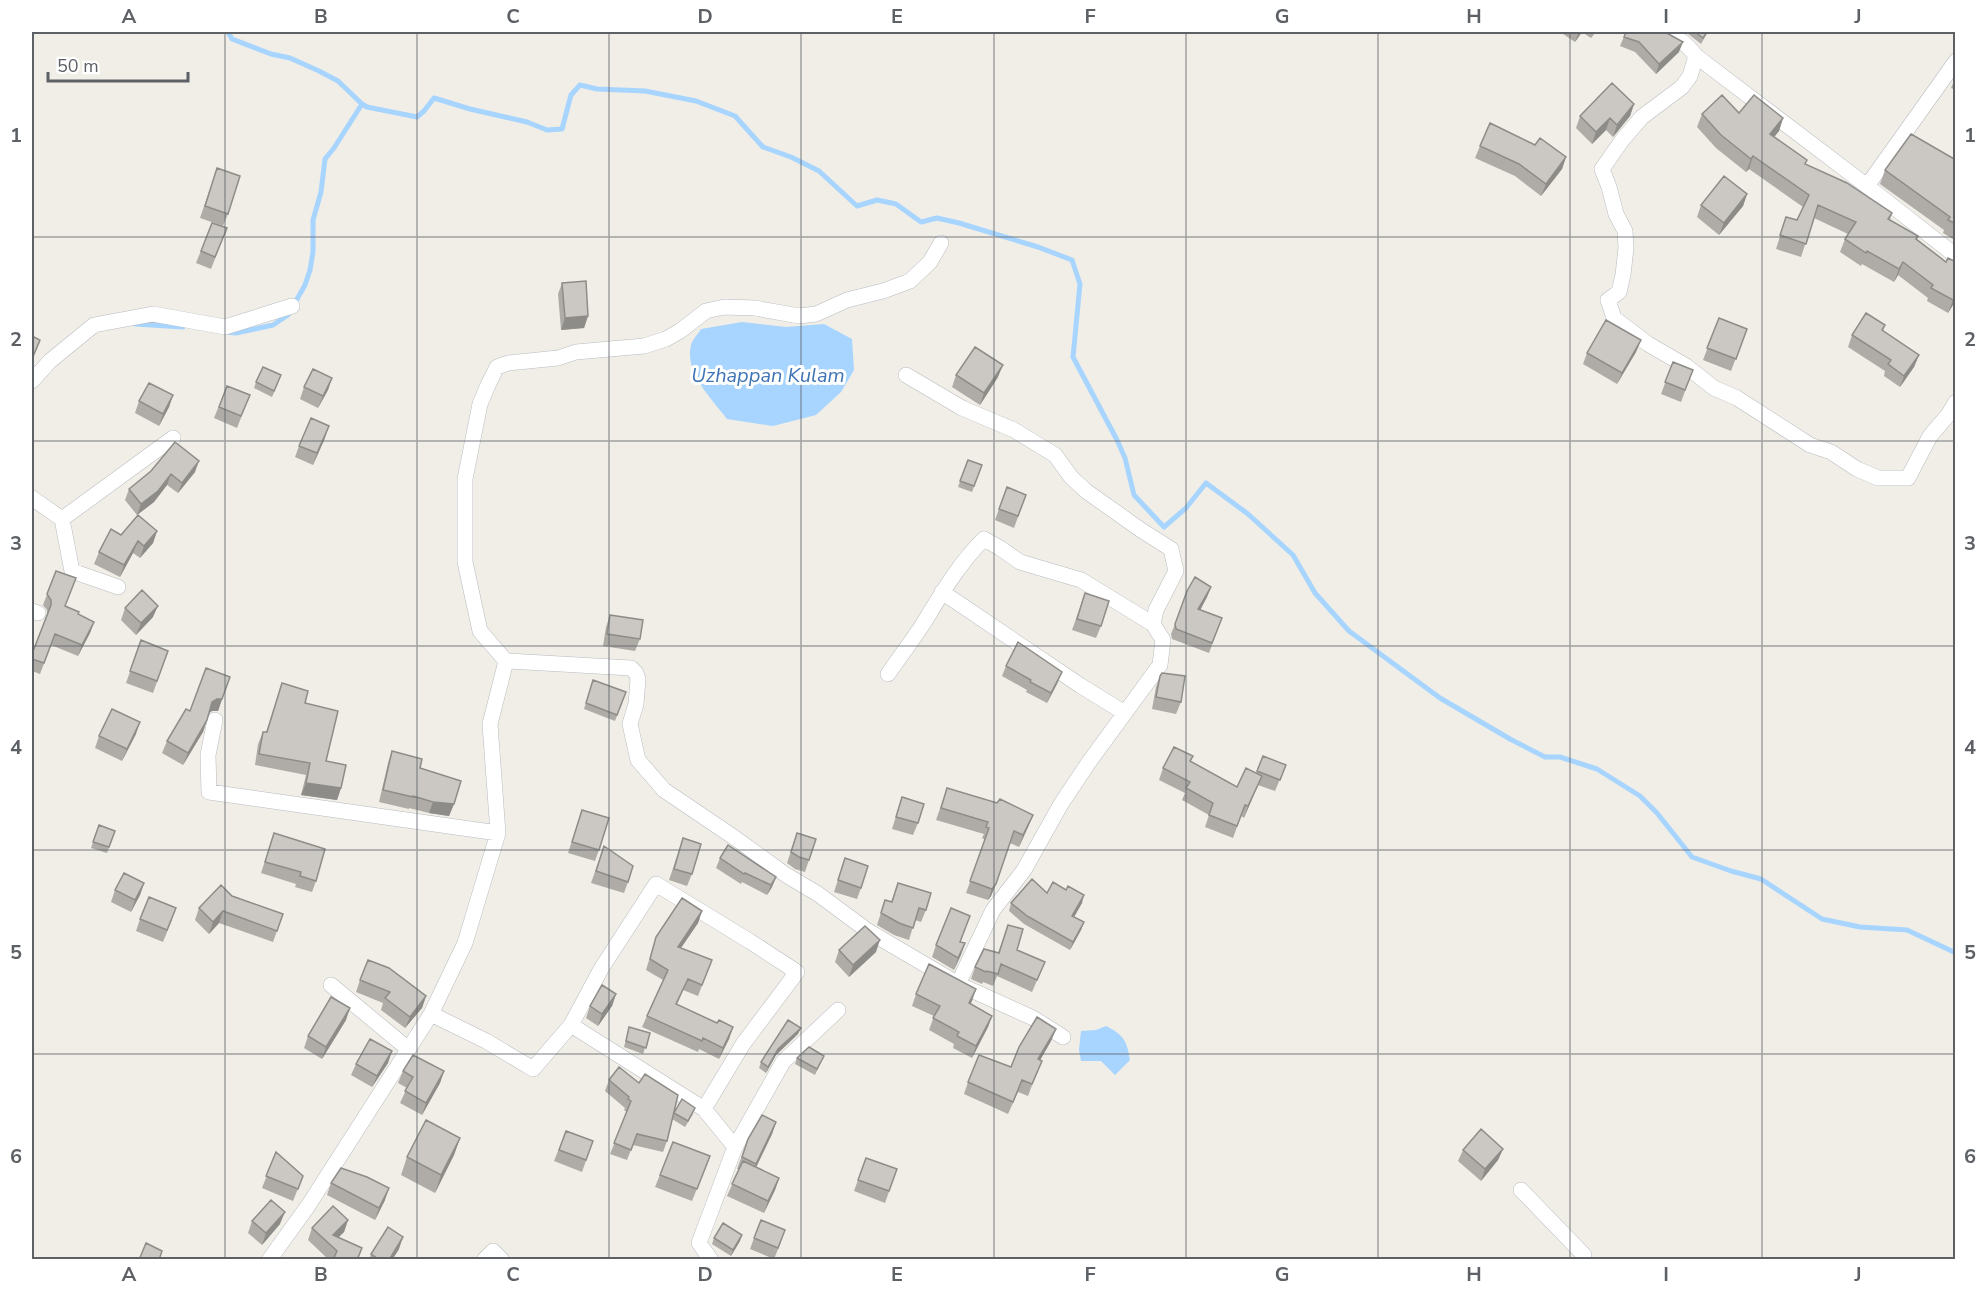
<svg xmlns="http://www.w3.org/2000/svg" width="1987" height="1291" font-family="'Nunito Sans',sans-serif">
  <style>
    .water { fill: #a7d5ff }
    .lines { fill: none; stroke-linecap: round; stroke-linejoin: round }
    .stream { stroke: #a7d5ff; stroke-width: 5 }
    .minor-casing { stroke: #b8bbc0; stroke-width: 16 }
    .minor { stroke: #fff; stroke-width: 15 }
    .wall { fill: #afaca8 }
    .shaded-wall { fill: #8e8c88 }
    .building { fill: #cbc8c3; stroke: #8e8c88; stroke-width: 1.5 }
    .grid { fill: none; stroke: #5d6166; stroke-width: 1.5; stroke-opacity: 0.55 }
    .labels { text-anchor: middle; stroke-width: 6; stroke-linejoin: round; paint-order: stroke }
    .water-label { font-size: 20px; font-style: italic; fill: #3f74b5; stroke: #fff }
    .neatline { fill: none; stroke: #5d6166; stroke-width: 2 }
    .grid-label { font-size: 20px; text-anchor: middle; font-weight: bold; fill: #5d6166 }
  </style>
  <rect width="100%" height="100%" fill="#f0eee6"/>
  <path class="water" d="M742,322L786,327L824,324L852,339L854,370L841,392L816,415L773,426L727,419C712,399 684,372 691,345C692,340 698,334 701,329Z
    M1106,1026C1124,1035 1127,1041 1130,1060L1115,1075L1101,1061H1081L1079,1050L1081,1031L1096,1030Z"/>
  <g class="lines">
    <path class="stream" d="M228,32L232,39L271,54L290,58L319,71L338,81L362,104
      M135,324L183,327
      M225,332L236,333L273,325L288,315L305,285L310,270L313,252V220L321,192L325,159L334,148L362,104L367,107L417,117L424,111L434,98L470,109L527,122L547,130L562,129L571,95L580,85L597,89L645,91L696,101L735,116L763,147L791,157L819,171L857,206L877,200L896,204L921,222L937,218L959,223L1038,247L1072,260L1080,284L1073,357L1117,440L1125,458L1134,495L1164,527L1186,508L1206,483L1248,514L1293,555L1315,593L1349,631L1440,698L1510,739L1545,757H1560L1597,769L1640,796L1657,813L1692,857L1731,871L1761,879L1822,919L1860,927L1907,930L1956,953"/>
    <g class="minor-casing">
      <path id="minor" d="M1664,32C1680,39 1685,42 1696,56L1690,76L1682,87L1642,117L1623,139L1602,169L1609,187L1616,214L1625,231L1626,248L1623,275L1619,292L1608,300L1614,318L1648,344L1686,366L1714,388L1737,398L1810,445L1831,452L1857,469L1878,478H1908L1930,436L1948,415L1956,402
        M1696,56L1867,186L1956,256
        M1867,186L1956,61
        M906,375L962,408L1014,430L1055,455L1071,477L1086,491L1141,530L1171,549L1176,571L1156,610L1153,624L1163,640L1160,665L1089,762L1061,804L1024,870L993,910L958,984
        M32,381L50,361L94,325L153,314L225,327L292,306
        M32,498L62,519L72,571L118,587
        M62,519L173,438
        M942,592L1081,686L1125,713
        M32,611L38,613
        M506,661L631,668L636,673L638,679L636,704L630,724L638,760L664,790L735,838L786,875L818,894L868,931L958,984L1033,1018L1063,1037
        M888,674C899,658 912,641 923,624C941,595 959,563 984,539L1000,548L1020,562L1081,580L1153,624
        M215,720L208,755L209,792L498,833
        M331,985L407,1048
        M431,1014L486,1041L533,1069L571,1025L704,1109L735,1147
        M571,1025L601,969L656,884L751,942L797,972L743,1044L704,1109
        M1521,1190L1584,1255
        M269,1260L308,1206L431,1014L465,943L498,833L490,724L506,661L480,631L465,562V479L480,404L488,385L497,367L508,363L558,358L576,352L644,346L666,339L680,331L706,311L724,307L755,308L799,316L816,314L847,300L883,291L910,281L930,262L941,243
        M484,1260L493,1251L502,1260
        M711,1260L699,1243L735,1147L783,1062L838,1010"/>
    </g>
    <use href="#minor" class="minor"/>
  </g>
  <path class="wall" d="M1564,32H1596L1591,38L1582,32L1575,42L1563,34Z
    M1626,32L1679,52L1656,74L1635,52L1620,46Z
    M1688,32H1708L1701,44L1687,33Z
    M1956,77V90L1951,88Z
    M1634,104L1630,116L1613,137L1606,130L1592,144L1576,128L1580,116Z
    M1739,113L1783,118L1779,131L1774,137L1806,164L1892,213L1890,220L1918,236L1917,239L1946,262H1956V300L1948,313L1927,301L1928,298L1898,275L1894,282L1862,264L1861,266L1840,252L1845,239L1848,234L1814,218L1801,257L1776,249L1786,217L1797,220L1803,207L1749,169L1746,172L1716,148L1697,127L1702,114Z
    M1535,145L1566,157L1562,169L1541,196L1515,176L1475,158L1480,146Z
    M1956,160V241L1943,233L1944,230L1880,184L1885,170Z
    M217,168L228,214L223,226L200,218Z
    M1747,194L1743,206L1719,235L1697,217L1701,205Z
    M212,223L227,228L211,269L196,263Z
    M562,283L588,316L584,328L561,330L558,294Z
    M1719,318L1747,329L1731,371L1703,360Z
    M1885,325L1883,331L1919,355L1914,367L1900,387L1884,376L1885,371L1848,347L1852,335Z
    M1641,340L1636,352L1617,384L1583,364L1587,353Z
    M1673,362L1693,370L1681,402L1661,394Z
    M956,375L998,377L980,405L952,387Z
    M332,378L328,390L318,408L300,399L304,387Z
    M279,381L272,397L254,388L256,382Z
    M227,386L250,395L237,428L214,418Z
    M173,395L169,407L159,426L135,413L139,401Z
    M325,438L313,465L295,457L299,446Z
    M968,460L982,465L972,492L958,487Z
    M151,471L195,472L178,493L167,485L154,502L137,515L125,500L129,489Z
    M1007,487L1026,495L1014,528L995,520Z
    M157,531L153,543L140,558L133,553L120,577L94,564L99,552L121,535Z
    M56,571L66,606L78,614L94,622L90,633L78,656L51,645L40,674L32,671V654L47,615V610L43,605Z
    M1211,587L1207,597L1200,610L1222,618L1209,653L1172,639L1171,634L1175,624Z
    M1085,593L1101,626L1096,638L1072,630Z
    M125,608L153,617L136,635L121,620Z
    M610,615L640,639L635,651L603,646L606,627Z
    M141,640L168,651L153,693L126,683Z
    M1006,666L1058,682L1047,703L1026,692L1027,690L1002,676Z
    M1160,676L1181,702L1176,714L1152,709L1156,687Z
    M230,677L218,711H212L209,713L203,732L183,765L162,753L167,741L190,711Z
    M593,680L626,692L615,721L584,709Z
    M282,683L305,703L326,761L341,788L337,800L301,795L306,775L255,765L258,744L263,732H266Z
    M136,734L122,761L95,748L99,736Z
    M392,751L420,768L454,804L449,816L429,813L409,808V809L379,802L388,763Z
    M1263,756L1286,765L1275,791L1258,785L1244,818L1241,816L1233,838L1205,827L1209,815L1182,800L1185,793L1159,780L1163,768L1191,762L1237,787L1256,773Z
    M947,788L1033,815L1028,827L1019,847L1010,843L991,896L988,900L966,893L985,840L982,838L984,834L936,820Z
    M902,797L918,823L913,835L892,829Z
    M582,810L599,850L595,861L568,853Z
    M99,825L115,831L107,853L91,848Z
    M274,833L316,881L312,892L295,887L296,884L261,873Z
    M797,833L809,860L805,872L795,869L787,863Z
    M683,838L692,874L687,886L669,880Z
    M604,846L628,882L624,893L591,883Z
    M720,858L776,877L772,887L767,895L742,882L741,884L716,868Z
    M845,858L861,888L857,899L834,892Z
    M144,883L140,895L131,912L111,902L115,890Z
    M898,883L926,910L921,922L915,920L909,940L894,935L877,925L885,900L891,902Z
    M1047,893L1082,903L1074,917L1084,922L1081,930L1070,950L1024,924L1009,911L1011,903Z
    M232,896L283,914L273,942L219,923L209,934L195,920L199,908Z
    M702,911L698,923L681,948L712,960L698,996L683,990L677,1005L717,1023L733,1027L729,1039L719,1059L699,1049L698,1052L642,1027L663,980L646,970L656,937Z
    M140,919L172,920L163,942L136,931Z
    M1008,925L1017,950L1045,962L1032,992L997,976L993,986L983,982L982,984L971,979L975,967L998,953Z
    M960,942L965,943L954,970L932,957L936,945Z
    M839,950L876,952L849,977L835,962Z
    M360,980L426,996L422,1008L405,1028L381,1010L383,1003L356,992Z
    M616,994L612,1006L598,1026L586,1018L590,1006Z
    M916,994L972,1001L970,1004L992,1016L988,1027L972,1058L953,1048L954,1044L929,1030L934,1016L912,1006Z
    M346,1020L322,1059L304,1048L308,1036Z
    M629,1027L650,1033L643,1054L624,1047Z
    M1056,1029L1051,1041L1040,1060L1037,1072L1028,1096L1018,1092L1008,1114L964,1094L968,1082L1011,1067Z
    M798,1034L776,1055L766,1073L759,1068L761,1062Z
    M824,1056L815,1075L795,1064L797,1058Z
    M388,1063L372,1087L351,1075L356,1064Z
    M403,1071H444L440,1083L422,1115L400,1103L407,1088L398,1083Z
    M609,1080L674,1113L693,1114L685,1127L672,1119L667,1141L663,1152L633,1145L627,1160L610,1154L627,1112L624,1110L625,1108L605,1091Z
    M776,1122L772,1134L756,1167L779,1178L775,1190L764,1213L727,1196L739,1169H737L748,1139Z
    M566,1131L593,1141L582,1172L554,1161Z
    M460,1138L454,1155L435,1193L401,1175L407,1157Z
    M673,1142L710,1156L692,1201L655,1187Z
    M1503,1149L1498,1160L1481,1181L1458,1161L1463,1150Z
    M276,1152L303,1176L293,1201L262,1188Z
    M866,1158L897,1169L885,1203L854,1191Z
    M331,1183L385,1200L375,1220L327,1195Z
    M348,1220L344,1232L338,1237L362,1248L358,1260H329L308,1240L312,1228Z
    M252,1221L280,1224L262,1245L248,1233Z
    M714,1238L740,1241L731,1256L712,1244Z
    M754,1238L781,1242L774,1259L750,1249Z
    M399,1249L392,1260H369L371,1254Z"/>
  <path class="shaded-wall" d="M1579,32H1582L1575,42Z
    M1683,42L1679,52L1656,74L1659,64Z
    M1634,104L1630,116L1613,137L1617,125Z
    M1610,118L1606,130L1592,144L1596,132Z
    M1783,118L1779,131L1766,147L1770,134Z
    M1753,156L1749,169L1746,172L1751,159Z
    M1566,157L1562,169L1541,196L1546,184Z
    M1747,194L1743,206L1719,235L1724,223Z
    M1903,262L1898,275L1894,282L1899,269Z
    M1956,296V300L1948,313L1953,300Z
    M588,316L584,328L561,330L565,318Z
    M1641,340L1636,352L1617,384L1622,373Z
    M1919,355L1914,367L1900,387L1904,376Z
    M1003,365L998,377L980,405L984,393Z
    M332,378L328,390L318,408L323,396Z
    M173,395L169,407L159,426L163,414Z
    M329,426L325,438L313,465L317,453Z
    M199,461L195,472L178,493L182,483Z
    M171,474L167,485L154,502L137,515L141,504Z
    M157,531L153,543L140,558L144,546Z
    M138,541L133,553L120,577L124,565Z
    M1211,587L1207,597L1195,620L1198,609Z
    M158,606L153,617L136,635L141,623Z
    M94,622L90,633L78,656L82,645Z
    M1062,672L1058,682L1047,703L1051,693Z
    M217,699H222L218,711H212L207,714L212,702Z
    M207,720L203,732L183,765L188,753Z
    M140,722L136,734L122,761L127,749Z
    M1262,776L1257,787L1244,818L1248,806Z
    M306,783L341,788L337,800L301,795Z
    M433,802L454,804L449,816L429,813Z
    M1033,815L1028,827L1019,847L1023,835Z
    M776,877L772,887L767,895L771,885Z
    M144,883L140,895L131,912L135,900Z
    M996,884L991,896L988,900L992,889Z
    M1084,895L1082,903L1070,924L1072,916Z
    M223,911L219,923L209,934L213,922Z
    M702,911L698,923L674,958L678,947Z
    M1084,922L1081,930L1070,950L1073,942Z
    M880,940L876,952L849,977L853,965Z
    M965,943L961,955L954,970L958,958Z
    M976,989L972,1001L964,1015L969,1003Z
    M616,994L612,1006L598,1026L602,1014Z
    M426,996L422,1008L405,1028L410,1017Z
    M350,1008L346,1020L322,1059L326,1047Z
    M992,1016L988,1027L972,1058L976,1046Z
    M733,1027L729,1039L719,1059L723,1048Z
    M801,1028L798,1034L776,1055L766,1073L768,1067L778,1049Z
    M1056,1029L1051,1041L1034,1071L1038,1059Z
    M392,1051L388,1063L372,1087L377,1076Z
    M444,1071L440,1083L422,1115L426,1103Z
    M776,1122L772,1134L752,1176L756,1164Z
    M460,1138L454,1155L435,1193L441,1175Z
    M1503,1149L1498,1160L1481,1181L1485,1169Z
    M779,1178L775,1190L764,1213L768,1201Z
    M389,1188L385,1200L375,1220L379,1208Z
    M285,1212L280,1224L262,1245L266,1233Z
    M348,1220L344,1232L331,1245L333,1235Z
    M742,1235L740,1241L731,1256L733,1250Z
    M403,1237L399,1249L392,1260H389Z"/>
  <path class="building" d="M1626,32H1665L1683,42L1659,64L1639,42L1624,37Z
    M1695,32H1707L1703,38Z
    M1612,83L1634,104L1617,125L1610,118L1596,132L1580,116Z
    M1722,95L1739,113L1754,95L1783,118L1770,134L1807,160L1805,164L1847,183L1892,213L1888,219L1918,236L1916,239L1946,262L1948,258L1956,262V296L1953,300L1931,288L1933,285L1903,262L1899,269L1867,251L1866,253L1845,239L1856,222L1818,205L1806,244L1780,235L1786,217L1797,220L1809,195L1753,156L1751,159L1721,135L1702,114Z
    M1490,123L1535,145L1540,138L1566,157L1546,184L1519,164L1480,146Z
    M1911,134L1956,160V224L1948,220L1950,217L1885,170Z
    M217,168L240,176L228,214L205,206Z
    M1724,176L1747,194L1724,223L1701,205Z
    M212,223L227,228L215,257L201,251Z
    M586,281L588,316L565,318L562,283Z
    M1866,313L1885,325L1882,330L1919,355L1904,376L1888,364L1891,360L1852,335Z
    M1719,318L1747,329L1736,359L1707,348Z
    M1606,320L1641,340L1622,373L1587,353Z
    M32,336L40,340L32,359Z
    M975,347L1003,365L984,393L956,375Z
    M1673,362L1693,370L1685,390L1665,382Z
    M263,367L281,375L274,391L256,382Z
    M313,369L332,378L323,396L304,387Z
    M149,383L173,395L163,414L139,401Z
    M227,386L250,395L241,416L219,407Z
    M311,418L329,426L317,453L299,446Z
    M175,442L199,461L182,483L171,474L158,491L141,504L129,489L151,471Z
    M968,460L982,465L974,486L960,481Z
    M1007,487L1026,495L1018,516L999,509Z
    M138,515L157,531L144,546L138,541L124,565L99,552L111,529L121,535Z
    M56,571L76,578L65,606L79,612L78,614L94,622L82,645L55,634L44,663L32,659V654L51,605V600L47,594Z
    M1195,577L1211,587L1198,609L1222,618L1212,643L1176,629L1175,624L1187,591Z
    M142,590L158,606L141,623L125,608Z
    M1085,593L1109,601L1101,626L1077,619Z
    M610,615L643,620L640,639L607,634Z
    M141,640L168,651L157,681L130,671Z
    M1018,642L1062,672L1051,693L1030,682L1031,680L1006,666Z
    M206,668L230,677L222,699H217L212,702L207,720L188,753L167,741L186,709L190,711Z
    M1162,673L1185,676L1181,702L1156,697L1160,676Z
    M593,680L626,692L617,715L586,703Z
    M282,683L308,691L305,703L338,711L326,761L346,765L341,788L306,783L310,763L259,754L263,732H267Z
    M112,709L140,722L127,749L99,736Z
    M1174,747L1193,756L1190,761L1237,787L1246,768L1262,776L1248,806L1245,805L1237,826L1209,815L1213,803L1186,788L1190,782L1163,768Z
    M392,751L422,759L420,768L461,781L454,804L433,802L413,796V797L383,790Z
    M1263,756L1286,765L1280,780L1257,771Z
    M947,788L997,803L1000,799L1033,815L1023,835L1014,831L996,884L992,889L970,881L989,828L986,827L988,822L941,808Z
    M902,797L924,804L918,823L896,817Z
    M582,810L609,818L599,850L572,842Z
    M99,825L115,831L109,847L93,842Z
    M274,833L325,849L316,881L300,876L301,872L265,862Z
    M797,833L816,839L809,860L799,857L791,852Z
    M683,838L701,844L692,874L674,869Z
    M728,845L776,877L771,885L745,873L744,874L720,858Z
    M604,846L633,866L628,882L596,871Z
    M845,858L868,866L861,888L838,880Z
    M124,873L144,883L135,900L115,890Z
    M1032,879L1047,893L1053,882L1066,890L1068,886L1084,895L1072,916L1084,922L1073,942L1027,916L1011,903Z
    M898,883L931,893L926,910L919,908L913,928L899,923L881,913L885,900L892,902Z
    M221,885L232,896L283,914L277,931L223,911L213,922L199,908Z
    M149,897L176,908L167,930L140,919Z
    M682,898L702,911L678,947L712,960L702,985L688,979L676,1004L717,1023L719,1020L733,1027L723,1048L703,1038L702,1041L647,1016L668,970L650,959L656,937Z
    M951,908L970,916L960,942L965,943L958,958L936,945Z
    M1008,925L1023,929L1017,950L1045,962L1037,980L1001,964L998,974L987,971L986,972L975,967L984,949L999,953Z
    M865,926L880,940L853,965L839,950Z
    M368,960L389,968L426,996L410,1017L385,998L390,992L360,980Z
    M929,964L976,989L969,1003L992,1016L976,1046L957,1036L959,1032L933,1018L940,1006L916,994Z
    M602,985L616,994L602,1014L590,1006Z
    M331,997L350,1008L326,1047L308,1036Z
    M1037,1017L1056,1029L1038,1059L1042,1061L1032,1084L1022,1080L1013,1102L968,1082L979,1055L1011,1067L1019,1047Z
    M788,1020L801,1028L778,1049L768,1067L761,1062Z
    M629,1027L650,1033L646,1048L626,1041Z
    M370,1039L392,1051L377,1076L356,1064Z
    M809,1047L824,1056L817,1069L797,1058Z
    M413,1055L444,1071L426,1103L405,1091L413,1077L403,1071Z
    M619,1067L639,1083L645,1074L678,1095L667,1141L637,1134L631,1150L614,1143L631,1101L628,1099L629,1097L609,1080Z
    M682,1099L695,1108L688,1121L674,1113Z
    M762,1115L776,1122L756,1164L742,1157L748,1139Z
    M426,1120L460,1138L441,1175L407,1157Z
    M1481,1129L1503,1149L1485,1169L1463,1150Z
    M566,1131L593,1141L586,1160L559,1150Z
    M673,1142L710,1156L697,1189L660,1175Z
    M276,1152L303,1176L298,1189L266,1176Z
    M866,1158L897,1169L889,1191L858,1180Z
    M743,1161L779,1178L768,1201L732,1184Z
    M341,1168L367,1177L389,1188L379,1208L331,1183Z
    M271,1200L285,1212L266,1233L252,1221Z
    M333,1206L348,1220L333,1235L362,1248L357,1260H333L337,1251L312,1228Z
    M761,1220L785,1230L778,1248L754,1238Z
    M723,1223L742,1235L733,1250L714,1238Z
    M388,1227L403,1237L389,1260H380L371,1254Z
    M146,1243L162,1251L159,1260H139Z"/>
  <path class="grid" d="M225,32V1260M417,32V1260M609,32V1260M801,32V1260M994,32V1260M1186,32V1260M1378,32V1260M1570,32V1260M1762,32V1260M32,237H1956M32,441H1956M32,646H1956M32,850H1956M32,1054H1956"/>
  <g class="labels">
    <g class="water-label">
      <text x="768" y="382">Uzhappan Kulam</text>
    </g>
  </g>
  <rect width="1987" height="1291" fill="none" stroke="#ffffff" stroke-width="66"/>
  <path d="M48 72v9h140v-9" fill="none" stroke="#5d6166" stroke-width="3"/>
  <text x="57" y="72" font-size="18" fill="#5d6166" stroke="#ffffff" stroke-width="4.5" paint-order="stroke">50 m</text>
  <rect x="33" y="33" width="1921" height="1225" class="neatline"/>
  <g class="grid-label">
    <text x="129" y="23">A</text>
    <text x="321" y="23">B</text>
    <text x="513" y="23">C</text>
    <text x="705" y="23">D</text>
    <text x="897" y="23">E</text>
    <text x="1090" y="23">F</text>
    <text x="1282" y="23">G</text>
    <text x="1474" y="23">H</text>
    <text x="1666" y="23">I</text>
    <text x="1858" y="23">J</text>
    <text x="16" y="142">1</text>
    <text x="1970" y="142">1</text>
    <text x="16" y="346">2</text>
    <text x="1970" y="346">2</text>
    <text x="16" y="550">3</text>
    <text x="1970" y="550">3</text>
    <text x="16" y="754">4</text>
    <text x="1970" y="754">4</text>
    <text x="16" y="959">5</text>
    <text x="1970" y="959">5</text>
    <text x="16" y="1163">6</text>
    <text x="1970" y="1163">6</text>
    <text x="129" y="1281">A</text>
    <text x="321" y="1281">B</text>
    <text x="513" y="1281">C</text>
    <text x="705" y="1281">D</text>
    <text x="897" y="1281">E</text>
    <text x="1090" y="1281">F</text>
    <text x="1282" y="1281">G</text>
    <text x="1474" y="1281">H</text>
    <text x="1666" y="1281">I</text>
    <text x="1858" y="1281">J</text>
  </g>
</svg>
